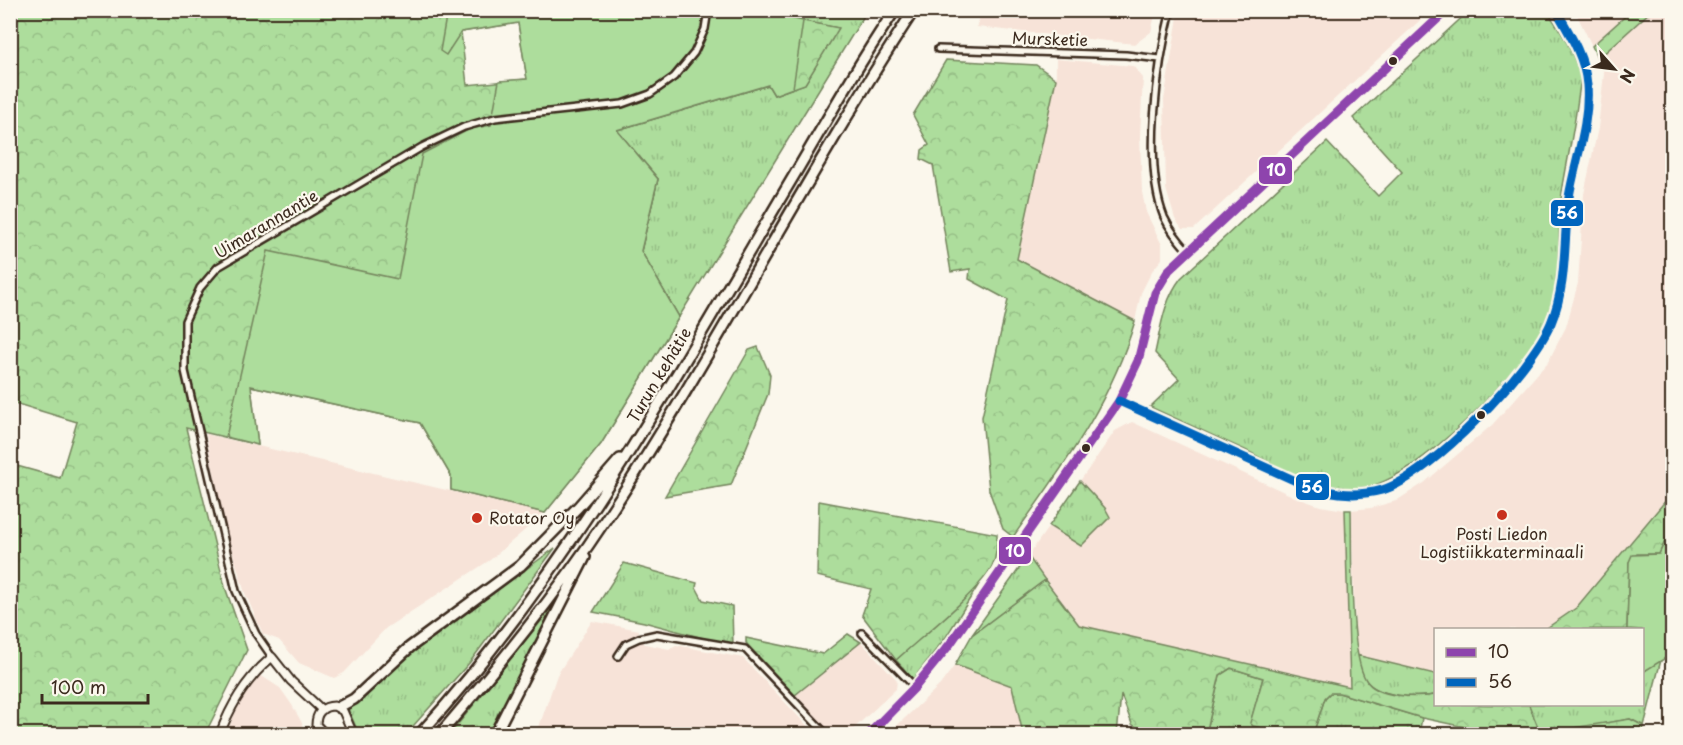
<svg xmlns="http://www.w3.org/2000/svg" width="1683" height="745" font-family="'Playpen Sans',sans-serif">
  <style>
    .built { fill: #f7e3d8 }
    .grass { fill: url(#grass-tufts); stroke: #74845d; stroke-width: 1.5 }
    .forest { fill: url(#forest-crowns); stroke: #74845d; stroke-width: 1.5; fill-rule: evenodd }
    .park { fill: #addd9c; stroke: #74845d; stroke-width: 1.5 }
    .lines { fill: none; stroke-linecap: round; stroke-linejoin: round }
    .minor-casing { stroke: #3b2a1e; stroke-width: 10 }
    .tertiary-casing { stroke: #3b2a1e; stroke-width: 11 }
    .trunk-casing { stroke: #3b2a1e; stroke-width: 14 }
    .minor { stroke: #fbf7ec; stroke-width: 5 }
    .tertiary { stroke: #fbf7ec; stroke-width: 7 }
    .trunk { stroke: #fbf7ec; stroke-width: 9 }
    .bus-1-casing { stroke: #fbf7ec; stroke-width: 14 }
    .bus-2-casing { stroke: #fbf7ec; stroke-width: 14 }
    .bus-1 { stroke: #8e44ad; stroke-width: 9 }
    .bus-2 { stroke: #0065bd; stroke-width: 9 }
    .bus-dot { fill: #3b2a1e; stroke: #fbf7ec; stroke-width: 2 }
    .poi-dot { fill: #c8321e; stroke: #fbf7ec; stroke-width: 2 }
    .labels { text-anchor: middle; stroke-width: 4.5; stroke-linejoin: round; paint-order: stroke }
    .street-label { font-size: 16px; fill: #3b2a1e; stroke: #fbf7ec }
    .poi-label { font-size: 16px; fill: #3b2a1e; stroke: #fbf7ec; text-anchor: start }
    .line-badge { stroke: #fbf7ec; stroke-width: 2 }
    .badge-label { font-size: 16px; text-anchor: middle; font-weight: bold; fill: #fff }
  </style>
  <defs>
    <pattern id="grass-tufts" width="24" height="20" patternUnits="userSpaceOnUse" patternTransform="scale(1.5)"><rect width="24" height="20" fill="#addd9c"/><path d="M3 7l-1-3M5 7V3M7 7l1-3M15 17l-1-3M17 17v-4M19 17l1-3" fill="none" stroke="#96be86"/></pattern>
    <pattern id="forest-crowns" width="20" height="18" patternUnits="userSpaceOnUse" patternTransform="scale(1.5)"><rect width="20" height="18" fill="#addd9c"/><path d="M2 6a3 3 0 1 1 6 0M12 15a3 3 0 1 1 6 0" fill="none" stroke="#96be86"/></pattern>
  </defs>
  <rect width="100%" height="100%" fill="#fbf7ec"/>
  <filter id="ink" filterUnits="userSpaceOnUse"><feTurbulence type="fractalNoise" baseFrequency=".0167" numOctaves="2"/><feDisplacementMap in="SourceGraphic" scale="12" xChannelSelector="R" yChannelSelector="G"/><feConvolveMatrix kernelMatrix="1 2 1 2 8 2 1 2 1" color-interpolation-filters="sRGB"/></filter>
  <g filter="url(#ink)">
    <path class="built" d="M981,11V10L1156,11L1151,32L1135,44L977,27Z
      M1179,11V10L1430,11L1194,229H1182L1175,219L1166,189L1164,100Z
      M1575,11H1631L1592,46Z
      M1651,11H1672V493L1576,608L1544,629L1436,630L1435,674L1356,655L1351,510L1371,508L1396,501L1424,483L1492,425L1548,362L1566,327L1578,283L1584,194L1598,128L1604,73L1598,59Z
      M1056,59L1133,66L1143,78L1140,136L1142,192L1146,212L1162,245V259L1152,271L1141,293L1135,321L1017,259L1056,80Z
      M1132,422L1297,498L1320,506L1345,510L1350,687L1079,625L1028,556L1049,526L1081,546L1105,508L1080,481L1115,431Z
      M206,434L545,513L490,560L386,628L344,673L334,678L299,663L279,640L263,634L245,593L225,528Z
      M592,621L639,630L638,635L645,644L669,649L676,645L743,658L815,734H531L540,724L557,675Z
      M861,642L897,680L896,689L849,733L838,734L830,732L795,695Z
      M955,665L1012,686L1023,734H888L940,685Z
      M260,675L280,688L292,705L302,723V734H226L240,701Z"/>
    <path class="grass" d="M804,11H867L679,317L641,251L658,179L616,130L768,85L775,94L805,84L838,28L803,21Z
      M1469,11H1547C1560,29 1574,54 1580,75C1581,82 1579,91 1578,98C1574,130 1567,161 1562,192C1556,237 1564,284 1543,326C1522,372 1415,481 1365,487C1322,493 1282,468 1245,450C1213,436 1182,421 1150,407L1179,379L1155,353C1161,326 1164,300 1181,278L1327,142L1378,196L1402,172L1353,118Z
      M1631,11H1651L1598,59L1592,46Z
      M1080,481L1105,508L1110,517L1081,546L1049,526Z
      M555,548L470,662L406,734H359L348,709L415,650Z
      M1028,556L1045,580L972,635Z
      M624,563L697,583L696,587L703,600L732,606L733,646L644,622L593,612Z
      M979,584L946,637L913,679L896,660Z
      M563,594L491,734H450Z
      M1356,655L1435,674V695C1416,698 1381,697 1367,682C1361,676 1359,663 1356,655Z
      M1661,660L1644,726L1630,719L1567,730L1568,734H1549L1551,732L1538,727L1528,708L1529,704H1642L1643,672Z
      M1231,668L1263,678L1252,717L1253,726L1288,734H1206L1220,675Z
      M1330,693H1339L1422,718L1419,734H1313L1325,698Z"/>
    <path class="forest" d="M804,10L803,21L839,28L805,84L774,95L768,85L617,130L658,179L641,251L679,317L601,444L545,513L451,490V476L420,423L251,386L258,445L186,428L225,587L247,650L205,734H11L10,464L60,478L77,422L11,402V11ZM518,23L527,79L467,85L461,32Z
      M946,60L1036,65L1056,79L1017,259L1135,321C1110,405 1063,466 1013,537L1003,529L989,490L982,417L1008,300L969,279L970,269L951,272L933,165L921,159L922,150L929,145L913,115Z
      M758,347L770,375L768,394L731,485L665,496L749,350Z
      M1672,493V527L1659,554H1637L1629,562L1627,629L1544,630L1576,608Z
      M819,501L997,534C997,545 997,556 992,566C979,592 920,638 896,660L862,615L871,589L817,576Z
      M1345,510H1351C1352,545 1349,654 1366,680C1377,698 1417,698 1435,695L1436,704L1529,705L1538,727L1551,732L1549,734H1479V730L1422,718L1339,693H1330L1325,698L1313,734H1288L1253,726L1250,723L1263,678L1231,668L1220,675L1206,734H1145L1132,724L1121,695L1117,734H1023L1012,686L955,665L972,635L1045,580L1079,625L1350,687Z
      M848,634L861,642L795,695L746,643V638L823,654Z
      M1630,719L1644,726L1642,734H1568L1566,729Z"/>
    <path class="park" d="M755,10L803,21L793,88L774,95L768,85L617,130L658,179L641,251L679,317L601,444L545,513L451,490V476L420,423L251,386L258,445L226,437L268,251L398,279L422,154L470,129L491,125L499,81L527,79L518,23L461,32L446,55L440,51L447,11Z
      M1672,527V654L1643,672L1642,630L1627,629L1629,562L1632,555L1659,554Z"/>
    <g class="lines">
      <g class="minor-casing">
        <path id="minor" d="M1171,10C1157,65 1143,164 1164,217C1170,230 1179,241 1188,251
          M938,49L1126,55L1160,59
          M1119,401L1298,482C1326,493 1353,498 1382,490C1431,476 1531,370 1551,323C1568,283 1563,239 1569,197C1575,161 1590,123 1587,85C1585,58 1570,34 1556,10
          M862,633L915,687
          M618,656L626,644L639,638L657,634L745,649L826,734
          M272,657L256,634L236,591L185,371V321L200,288L218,267L422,147L464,127L495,118L622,104L650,94L674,77L694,53L705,29L708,10"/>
      </g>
      <g class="tertiary-casing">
        <path id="tertiary" d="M220,734C231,704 247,678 272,657L291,681L322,710
          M325,734L316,725C316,713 323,706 334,706L343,711L353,734
          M869,734L915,687L950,644L1119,401L1138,361L1155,293L1169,270L1447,10"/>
      </g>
      <g class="trunk-casing">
        <path id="trunk" d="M339,707L354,699L410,647L520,566L578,507L620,459
          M316,734L318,729
          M420,734C568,572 675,377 786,189C822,129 855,68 895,10
          M440,734C499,665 556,595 606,519C715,353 805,176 914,10
          M495,734L585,557"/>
      </g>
      <use href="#minor" class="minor"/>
      <use href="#tertiary" class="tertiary"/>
      <use href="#trunk" class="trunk"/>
      <g class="bus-1-casing">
        <path id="bus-1" d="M869,734L915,687L950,644L1119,401L1138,361L1155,293L1169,270L1447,10"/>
      </g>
      <g class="bus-2-casing">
        <path id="bus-2" d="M1119,401L1298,482C1326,493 1353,498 1382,490C1431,476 1531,370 1551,323C1568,283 1563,239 1569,197C1575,161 1590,123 1587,85C1585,58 1570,34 1556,10"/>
      </g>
      <use href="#bus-1" class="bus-1"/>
      <use href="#bus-2" class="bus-2"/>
    </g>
  </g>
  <g class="bus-dot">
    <circle cx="1393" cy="61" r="5"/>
    <circle cx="1481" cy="415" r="5"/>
    <circle cx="1086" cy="448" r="5"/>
  </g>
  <g class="poi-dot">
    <circle cx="1502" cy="515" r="6"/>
    <circle cx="477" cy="518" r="6"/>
  </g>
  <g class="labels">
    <g class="street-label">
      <text transform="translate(1050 39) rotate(2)" y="6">Mursketie</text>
      <text transform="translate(266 224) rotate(-31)" y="6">Uimarannantie</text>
      <text transform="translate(659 375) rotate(-59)" y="6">Turun kehätie</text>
    </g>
    <g class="poi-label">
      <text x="489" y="524">Rotator Oy</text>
      <text x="1502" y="540" text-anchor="middle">Posti Liedon<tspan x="1502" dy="18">Logistiikkaterminaali</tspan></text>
    </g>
  </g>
  <g class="line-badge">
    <rect x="1258" y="156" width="35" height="29" rx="6" fill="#8e44ad"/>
    <rect x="1550" y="199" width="34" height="28" rx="6" fill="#0065bd"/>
    <rect x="1295" y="473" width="35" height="28" rx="6" fill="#0065bd"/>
    <rect x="998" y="536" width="34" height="29" rx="6" fill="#8e44ad"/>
  </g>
  <g class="badge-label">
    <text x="1276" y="176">10</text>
    <text x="1567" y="219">56</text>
    <text x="1312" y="493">56</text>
    <text x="1015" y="557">10</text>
  </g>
  <rect width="1683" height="745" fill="none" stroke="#fbf7ec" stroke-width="36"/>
  <rect x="18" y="18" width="1647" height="709" fill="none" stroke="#3b2a1e" stroke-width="2" filter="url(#ink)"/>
  <rect x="1434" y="628" width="210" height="78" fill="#fbf7ec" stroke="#aea59a" stroke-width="1.5"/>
  <rect x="1446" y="648" width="30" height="9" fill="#8e44ad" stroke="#aea59a" stroke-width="1.5"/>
  <text x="1488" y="658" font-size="18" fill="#3b2a1e">10</text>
  <rect x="1446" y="678" width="30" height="9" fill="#0065bd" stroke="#aea59a" stroke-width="1.5"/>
  <text x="1488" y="688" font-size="18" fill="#3b2a1e">56</text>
  <g transform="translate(1614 69) rotate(118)" stroke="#fbf7ec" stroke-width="4.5" paint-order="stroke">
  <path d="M0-4.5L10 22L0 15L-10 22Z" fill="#3b2a1e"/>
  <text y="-9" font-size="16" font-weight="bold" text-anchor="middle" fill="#3b2a1e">N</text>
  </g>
  <path d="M42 694v9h106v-9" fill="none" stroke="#3b2a1e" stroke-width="3"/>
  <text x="51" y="694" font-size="18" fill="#3b2a1e" stroke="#fbf7ec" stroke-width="4.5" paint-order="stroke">100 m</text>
</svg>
